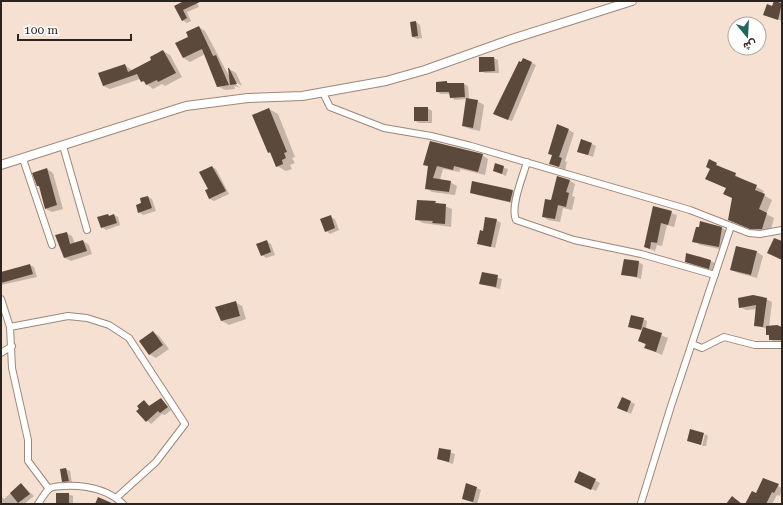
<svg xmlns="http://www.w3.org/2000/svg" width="783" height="505" font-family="'Roboto Serif',Vazirmatn,serif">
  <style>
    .shadow { fill: #0003 }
    .building { fill: #5b493c }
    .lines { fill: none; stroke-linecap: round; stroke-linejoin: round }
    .street-casing { stroke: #9c8779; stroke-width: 8 }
    .secondary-casing { stroke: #9c8779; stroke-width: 10 }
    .street { stroke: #fff; stroke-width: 6 }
    .secondary { stroke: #fff; stroke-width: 8 }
  </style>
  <rect width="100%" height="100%" fill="#f6e0d1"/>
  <path class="shadow" d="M186,1H196L199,7L187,12L191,21L187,23L182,20L176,6Z
    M774,2L782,4V21L765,14L772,7Z
    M416,22L420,25L422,38L417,39L413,37Z
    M199,27L205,31L229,76V69L236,73L242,86L236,82V85L241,88L234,86L235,89L225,90L218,86L205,54L190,62L184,58L177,44L190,38Z
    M163,51L170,55L182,77L165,86L162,84L153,89L140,79L110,89L103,86L125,65L133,71L153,60Z
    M494,58L498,60L499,73H485L480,71Z
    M524,59L536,65L512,121L499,116Z
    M447,82L450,84H464L468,86L469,100L477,101L484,105L480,131L470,129L463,126L467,99L455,100L451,97L450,94H441L437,92Z
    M427,108L432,111V123H419L415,121Z
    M269,109L278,114L295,157L292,158L295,163L290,165L292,169L286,171L277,166L272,154L268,152Z
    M569,130L574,133L565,161L567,162L565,170L550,163Z
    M592,144L596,146L593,157L578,152Z
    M482,155L488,159L485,175L460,169V172L443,169L440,180L450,182L457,186L455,195L432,192L426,188L429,167L425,165Z
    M710,161L764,191L762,194L772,200L766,214L774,218L770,233L759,232L737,224L732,198L726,188L706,179L711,169Z
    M495,165L508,169L506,176L494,171Z
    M212,167L216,169L229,194L214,201L210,199L206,191L209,189Z
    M47,169L53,173L63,209L52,212L46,209L40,187L38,186Z
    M569,180L575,184L572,196L575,197L572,210L563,208L560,222L548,220L543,216L552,201Z
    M513,191L518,194L516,204L477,195L471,192Z
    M148,197L152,199L156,211L143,215L139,212Z
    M435,202L452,209L451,227L423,223L416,219Z
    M654,207L677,215L674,227L667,225L662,246L657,245L655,251L645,247Z
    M114,215L118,217L120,225L106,230L102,227L99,218Z
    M330,217L335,219L339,230L330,234L326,231Z
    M496,220L501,223L495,248L479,243Z
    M701,223L722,228L729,232L725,250L700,245L694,241Z
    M66,233L72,236L75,244L83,241L89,245L92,254L71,261L65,258Z
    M266,241L271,244L275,255L266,258L262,255Z
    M757,252L763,256L757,278L738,273L731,270Z
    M687,254L702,257L717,264L716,272L693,265L686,261Z
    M639,262L643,265L641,279L623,274Z
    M29,265L34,267L37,277L1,285V273Z
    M483,273L502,279L500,289L480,284Z
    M766,299L772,302L769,327L782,328V342H774L770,339L767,329L755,325L757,309L746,310L740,307Z
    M235,302L242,306L246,319L229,325L222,321Z
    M643,319L647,321L646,329L668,338L662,355L646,348V345L639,341L646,330L629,327Z
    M153,332L159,336L169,349L156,358L149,354Z
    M622,398L635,404L631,414L618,408Z
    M161,399L171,410L165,415L162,414L151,424L137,411L144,401L150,406Z
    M705,434L708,436L706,446H702Z
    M440,449L455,454L453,464L438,459Z
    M66,469L70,471L72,483L63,481Z
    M579,472L600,483L596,491L579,484Z
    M764,479L782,488L780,496L777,495L772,504H746L756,494Z
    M21,484L34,496L24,504H1V496L4,499Z
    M477,488L481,490L477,504L463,499Z
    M68,494L73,496V504H57Z"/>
  <path class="building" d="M184,1H202L183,10L187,18L182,21L174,6Z
    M774,1L782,3L778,20L763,15L767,4L772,6Z
    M416,21L418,36L412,37L410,22Z
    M199,26L213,56L216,55L229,85L217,87L202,49L183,58L175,43L188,37L186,32Z
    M163,50L176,73L158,82L157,80L146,85L144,81L141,82L137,74L103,86L98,73L125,64L128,72L151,60L150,57Z
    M479,57H494L495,71L479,72Z
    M523,58L532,62L508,120L493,114L519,61L521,62Z
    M228,68H229L237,84L230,85Z
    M447,81V83H464L465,97L450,98L449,92H436V82Z
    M466,98L478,100L473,128L462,126Z
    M414,107H428V121H414Z
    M269,108L287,152L284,153L286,158L282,160L283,164L276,167L270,152L268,153L252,115Z
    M557,124L569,129L559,157L562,158L559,167L549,164L552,155L548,154Z
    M581,139L592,143L588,155L577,152Z
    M430,141L483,154L478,172L454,166L453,170L437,166L433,178L451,181L449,192L425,189L428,166L423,165Z
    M709,159L717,163L716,165L736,173L735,176L757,185L755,190L765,194L759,209L767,213L762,229H750L728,220L732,198L723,194L726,188L705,179L710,169L706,167Z
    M495,163L504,166L502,174L493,171Z
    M212,166L226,191L209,199L205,190L208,189L199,172Z
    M47,168L57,205L45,209L39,186H37L32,173Z
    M557,176L570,180L566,192L569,193L566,207L558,205L555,219L542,217L545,199L551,200Z
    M472,181L513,190L510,202L470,193Z
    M148,196L152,208L138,213L136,205L141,203L140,198Z
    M417,200L436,201L435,203L446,204L445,224L432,223L433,221L415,220Z
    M653,206L672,211L668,225L661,223L657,243L651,242L650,249L644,247Z
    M108,214L109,216L114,214L117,223L101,228L97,217Z
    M331,215L335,228L325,232L320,219Z
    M485,217L497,219L491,247L477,244L480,230L483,231Z
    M700,221L722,227L719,247L692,242L696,227H699Z
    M67,232L70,244L83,240L87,251L64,258L55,235Z
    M774,238L782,241V260L767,253Z
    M267,240L271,252L261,256L256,244Z
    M736,246L757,251L751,275L730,270Z
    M686,253L711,260L709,269L685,262Z
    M624,259L639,261L637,277L621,275Z
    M30,264L33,274L1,283V272Z
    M482,272L498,275L496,287L479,284Z
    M753,295L767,298L763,327L754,326L756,305L739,308L738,298Z
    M236,301L240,316L221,321L215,307Z
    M631,315L644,318L641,330L628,327Z
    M777,325L782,327V340H769V335H766V326Z
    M643,327L662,333L656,352L644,348L646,344L638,341Z
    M153,331L163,345L149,355L139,341Z
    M622,397L631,401L627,412L617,408Z
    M161,398L168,407L160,413L158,411L146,422L136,411L139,409L137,406L144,400L149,406Z
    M690,429L704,433L701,445L687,441Z
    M439,448L451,450L449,462L437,459Z
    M66,468L69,481L62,482L60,469Z
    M579,471L596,479L591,490L574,482Z
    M763,478L779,484L774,493L772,492L766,504H745L752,491L756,493Z
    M21,483L30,494L18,503L10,493Z
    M466,483L477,487L473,502L462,499Z
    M56,493H69V504H56Z
    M732,496L742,504H726Z
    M98,497L114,504H95Z"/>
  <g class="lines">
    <g class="street-casing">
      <path id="street" d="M323,93L330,107L384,128L431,136L471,146L690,210L749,233L760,234L782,230
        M63,146L87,230
        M23,159L52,245
        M527,162C523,176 510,207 516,220L574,240L641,254L715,275
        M1,299L10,327L12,368L28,440V461L49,489
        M10,327L68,316L87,318L109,325L129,338L185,424L156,462L116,498
        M692,344L702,348L724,337L755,345H782
        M1,353L12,346
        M641,503L671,406L731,226
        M38,504C41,500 45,492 49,489C53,486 60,486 64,486C86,485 107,489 123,504"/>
    </g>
    <g class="secondary-casing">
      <path id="secondary" d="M1,165L186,106L248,98L302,96L386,81L425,70L509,40L632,1"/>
    </g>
    <use href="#street" class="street"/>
    <use href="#secondary" class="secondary"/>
  </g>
  <rect width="783" height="505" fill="none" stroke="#2c241f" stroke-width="4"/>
  <g transform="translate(747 36) rotate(162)"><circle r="19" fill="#ffffff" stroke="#aba7a5"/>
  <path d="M0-3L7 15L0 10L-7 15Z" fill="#1e675d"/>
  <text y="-6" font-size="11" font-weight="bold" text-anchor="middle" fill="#2c241f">ش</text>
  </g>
  <path d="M18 34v6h113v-6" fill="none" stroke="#2c241f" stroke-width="2"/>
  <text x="24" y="34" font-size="12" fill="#2c241f" stroke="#ffffff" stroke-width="3" paint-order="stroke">100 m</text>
</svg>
